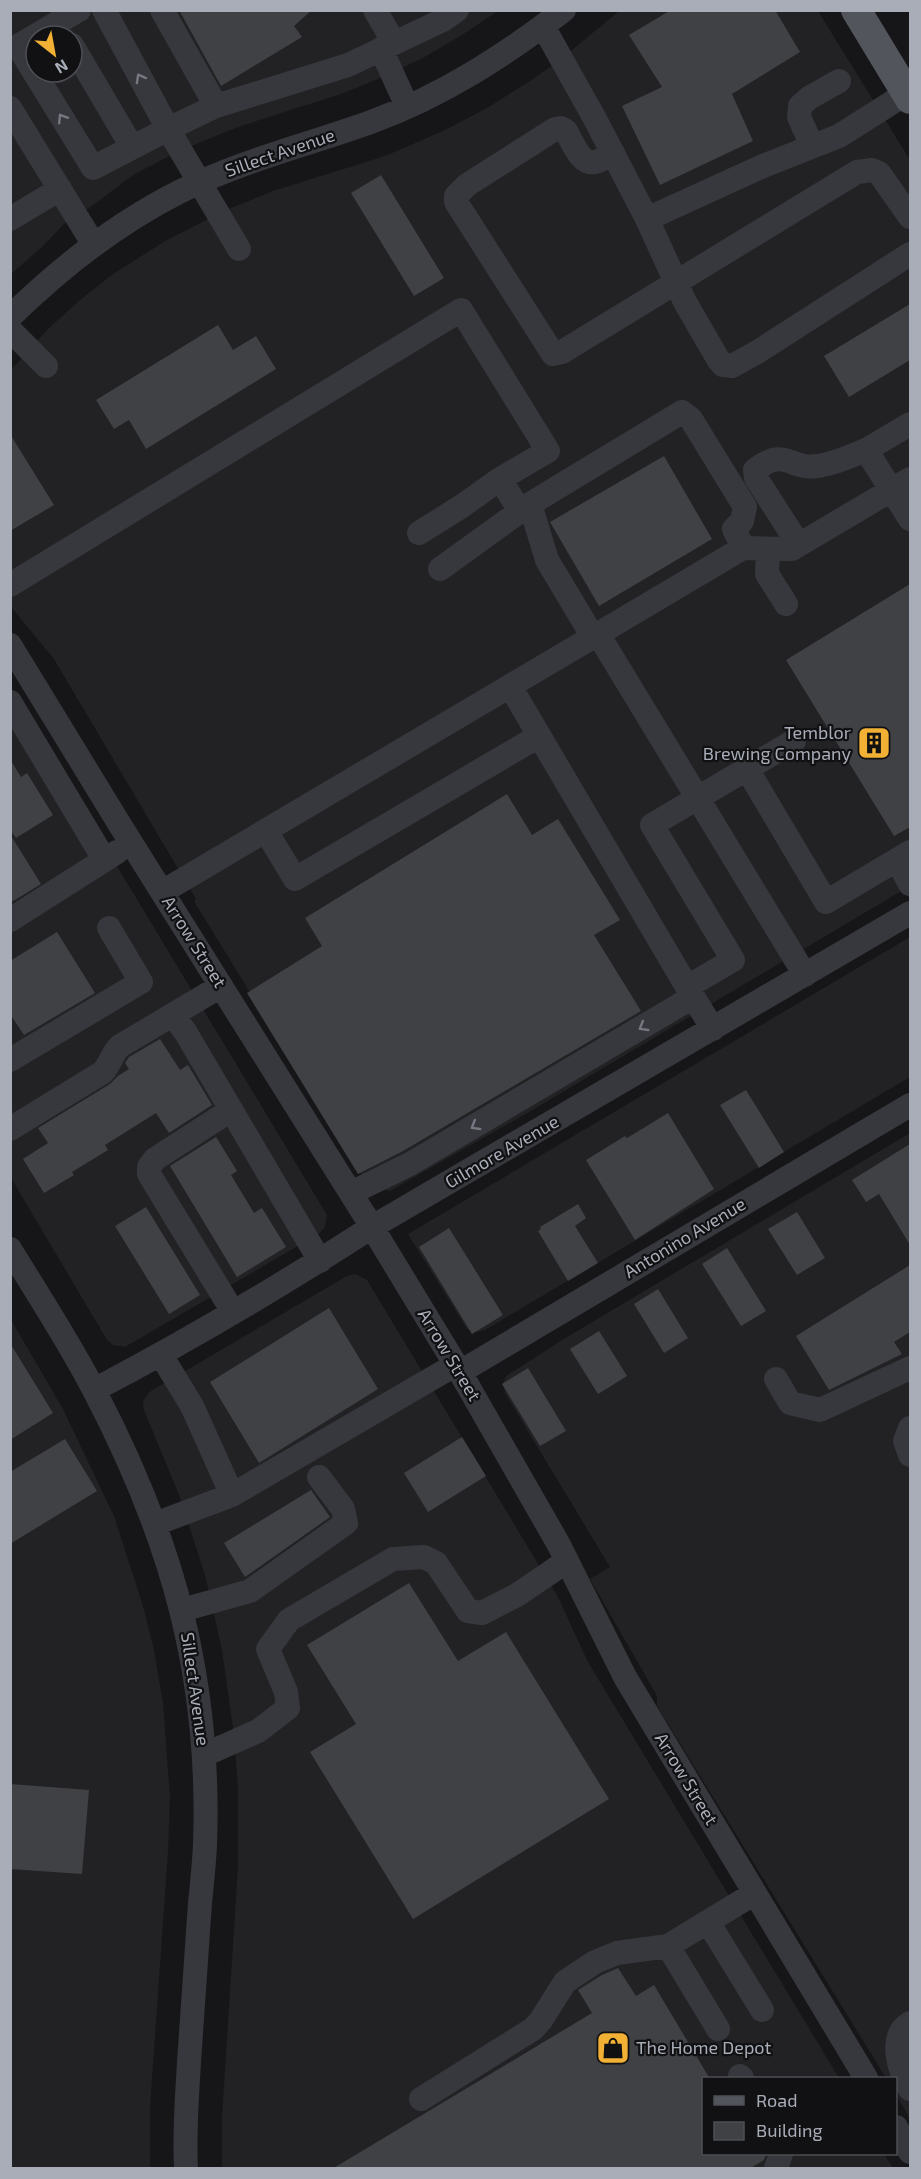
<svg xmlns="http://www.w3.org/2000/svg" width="921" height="2179" font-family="'Exo 2',sans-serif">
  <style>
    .built { fill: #222225; fill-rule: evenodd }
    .building { fill: #404145 }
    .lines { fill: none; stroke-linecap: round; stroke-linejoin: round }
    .minor { stroke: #37383d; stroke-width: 24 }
    .major { stroke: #53555c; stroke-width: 30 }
    .oneway { stroke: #757881 }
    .labels { text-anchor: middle; stroke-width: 4.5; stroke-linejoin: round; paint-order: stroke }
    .street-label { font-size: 18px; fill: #a8adb8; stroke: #111113 }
    .poi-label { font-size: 18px; fill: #a8adb8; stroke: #111113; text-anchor: end }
  </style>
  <rect width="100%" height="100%" fill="#161618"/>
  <path class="built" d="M11,11H498L462,35L423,58L383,77L341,94L238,127L179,151L133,175L92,206L67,221L41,248L11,274ZM36,36H72V72H36Z
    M619,11H818L910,160V886L529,1112L390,1191L368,1186L194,901L196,899L54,659L11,607V370L48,329L80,300L113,274L167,240L224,211L273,191L385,156L443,131L487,108L530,81L560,60Z
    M11,690L327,1215L325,1227L320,1233L125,1347L113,1345L107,1340L11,1178Z
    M910,937V1077L485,1330L476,1332L467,1329L408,1234Z
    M910,1133V2119L896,2094V2078H886L657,1706V1696L590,1579L610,1567L505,1393L503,1384L506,1376L562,1340Z
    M355,1274L367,1280L558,1597L588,1662L839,2078H704V2154H884L893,2168H222V2117L238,1867V1787L234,1735L222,1650L205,1575L179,1495L144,1410L143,1402L146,1396L151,1391L347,1276Z
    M10,1318L63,1409L114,1516L143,1606L154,1650L163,1703L170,1797L168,1851L150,2107V2168H11Z"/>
  <path class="building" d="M179,10H312L294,26L302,37L221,86Z
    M671,10H775L800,52L732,94L753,141L660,185L622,106L662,87L629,35Z
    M381,175L444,278L414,296L351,193Z
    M910,304V360L849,397L824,356Z
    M218,325L233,350L256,336L276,369L146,449L129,420L114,429L96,400Z
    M10,434L54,505L10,531Z
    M664,456L712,539L599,606L550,522Z
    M910,584V827L894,836L786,660Z
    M10,759L21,777L27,773L53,815L16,838L10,830Z
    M507,794L532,835L558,819L620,920L594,935L641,1011L403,1151L358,1174L247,993L322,946L305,918Z
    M10,834L41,884L10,903Z
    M57,932L95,993L24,1035L10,1014V961Z
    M160,1039L180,1070L188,1065L212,1105L169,1133L156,1113L105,1145L108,1150L72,1172L74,1175L44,1193L23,1159L48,1143L38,1128L110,1084L118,1076L129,1069L125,1063L129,1057Z
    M746,1090L784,1152L759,1168L720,1105Z
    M668,1113L714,1189L635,1240L586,1160L625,1136L627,1138Z
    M216,1137L237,1171L231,1175L254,1213L262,1208L286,1247L237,1277L170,1166Z
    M910,1144V1245L879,1194L866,1202L852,1180Z
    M578,1204L586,1218L575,1226L598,1263L568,1281L538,1231L541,1229L540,1227Z
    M146,1207L200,1295L169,1314L115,1226Z
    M797,1212L825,1258L797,1275L768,1229Z
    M449,1228L503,1315L472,1334L419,1247Z
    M727,1248L766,1311L741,1326L702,1264Z
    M910,1265V1332L894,1342L902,1354L829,1390L796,1336Z
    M658,1289L688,1338L664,1353L634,1304Z
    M329,1308L378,1389L259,1463L210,1382Z
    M599,1331L627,1376L598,1394L570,1349Z
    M10,1343L53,1413L10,1440Z
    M528,1368L566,1431L540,1446L502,1384Z
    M462,1437L486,1476L428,1512L404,1473Z
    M65,1439L97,1491L10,1544V1472Z
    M311,1490L330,1517L245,1577L224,1543Z
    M409,1583L458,1661L506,1632L609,1799L413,1919L310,1752L356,1724L307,1645Z
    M10,1784L89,1790L82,1874L10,1869Z
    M618,1968L636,1996L654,1985L710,2079H704V2154H766L764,2160L749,2169H332L592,2013L578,1990L602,1975Z"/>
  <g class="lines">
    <path class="minor" d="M79,10L18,46L93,168L168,129L104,10
      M162,10L216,106L168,129L239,249
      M375,10L394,43
      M543,26L595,119L647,219L763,166L839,136L907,93
      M72,45L132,147
      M381,49L407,106
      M216,106L348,65L443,20L457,10
      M10,108L94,245
      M812,146L799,117L800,106L809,98L839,81
      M613,153C608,156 601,161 595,162C580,165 572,141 566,131L561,128L555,129L467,185L456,196V202L553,354L562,352L857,172L872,170L879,173L910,217
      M10,219L60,189
      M647,219L685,302L718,359L723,365L732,366L759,351L910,254
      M10,317C61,267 116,224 179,192C240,161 307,145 371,122C442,96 504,56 564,10
      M10,330L46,366
      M910,424L866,450L910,519
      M419,533L462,506L500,479
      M799,545L756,478L755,470C786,446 789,470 817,466C834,464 850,456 866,450
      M768,549L767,574L786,604
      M440,569L530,504
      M10,585L461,310L548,451L500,479L520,511
      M598,634L510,686L687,987
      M593,637L547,560L530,504L682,412L691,419L745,507L742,521L734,529L743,548
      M10,645L120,825L372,1227L460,1372L559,1545L625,1677L866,2078
      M10,702L104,859
      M747,769L826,902L910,852
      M266,831L295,879L539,736
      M897,860L910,884
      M162,892L510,686
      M10,920L117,852
      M805,975L598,634L743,548L792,549L910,479
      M173,1015L186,1033L320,1261
      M713,1029L687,987L733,960L652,825L794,741
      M10,1060L141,982L109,928
      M231,1110L155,1159L149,1167V1174L233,1312
      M10,1129L103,1072C111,1063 112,1053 120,1046L221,986
      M351,1193L410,1164L693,997
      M10,1249C39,1296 69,1342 94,1390C172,1539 211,1676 205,1845C204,1864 202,1884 200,1903C196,1956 193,2009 189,2062C187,2098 184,2133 186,2168
      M161,1355L192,1406L232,1495
      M460,1372L910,1105
      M776,1379L790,1403L820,1410L910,1368
      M94,1390C189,1340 282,1285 372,1227L910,913
      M910,1428L905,1441L910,1455
      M155,1524L232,1495L455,1365
      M182,1610L250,1591L346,1523L343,1509L319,1477
      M204,1755L258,1731L288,1708L286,1692L268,1649L289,1620L393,1559L424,1557L436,1563L468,1611L482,1613L517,1595L567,1561
      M708,1922L762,2010
      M668,1946L718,2029
      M910,2023C888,2036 899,2071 910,2089
      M740,2076L742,2078
      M421,2099L533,2029L541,2020L565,1982L595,1962L617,1953L668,1946L755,1893
      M896,2127L910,2152
      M776,2168L781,2154"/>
    <path class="major" d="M856,10L910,99"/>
  </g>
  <defs><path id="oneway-chevron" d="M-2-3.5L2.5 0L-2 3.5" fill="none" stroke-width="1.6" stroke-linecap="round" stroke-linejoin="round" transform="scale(1.5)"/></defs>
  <g class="oneway">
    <use href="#oneway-chevron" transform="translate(140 78) rotate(-119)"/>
    <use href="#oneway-chevron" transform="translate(62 118) rotate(-122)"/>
    <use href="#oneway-chevron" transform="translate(643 1027) rotate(149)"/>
    <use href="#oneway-chevron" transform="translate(475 1126) rotate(149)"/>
  </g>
  <defs>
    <g id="building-square" transform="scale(1.725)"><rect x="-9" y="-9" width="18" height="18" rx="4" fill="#f2b134" stroke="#111113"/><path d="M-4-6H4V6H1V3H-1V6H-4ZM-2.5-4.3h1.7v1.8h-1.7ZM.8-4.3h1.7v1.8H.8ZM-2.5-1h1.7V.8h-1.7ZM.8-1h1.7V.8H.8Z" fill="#111"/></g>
    <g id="shop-square" transform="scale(1.725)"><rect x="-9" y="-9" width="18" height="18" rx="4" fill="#f2b134" stroke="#111113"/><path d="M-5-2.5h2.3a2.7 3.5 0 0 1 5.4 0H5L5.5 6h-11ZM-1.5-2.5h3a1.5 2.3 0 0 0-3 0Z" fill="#111"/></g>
  </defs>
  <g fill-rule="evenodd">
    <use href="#building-square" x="874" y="743"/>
    <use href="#shop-square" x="613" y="2048"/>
  </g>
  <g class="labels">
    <g class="street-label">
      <text transform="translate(280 153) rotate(-19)" y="6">Sillect Avenue</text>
      <text transform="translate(194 942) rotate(58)" y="6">Arrow Street</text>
      <text transform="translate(502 1152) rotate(-30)" y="6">Gilmore Avenue</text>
      <text transform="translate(685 1238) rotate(-31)" y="6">Antonino Avenue</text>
      <text transform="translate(449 1355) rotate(59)" y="6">Arrow Street</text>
      <text transform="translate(195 1689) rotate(82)" y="6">Sillect Avenue</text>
      <text transform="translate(686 1779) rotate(59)" y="6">Arrow Street</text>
    </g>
    <g class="poi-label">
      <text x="851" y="739">Temblor<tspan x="851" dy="21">Brewing Company</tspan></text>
      <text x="636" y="2054" text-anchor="start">The Home Depot</text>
    </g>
  </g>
  <rect width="921" height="2179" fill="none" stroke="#a8adb8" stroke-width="24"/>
  <rect x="702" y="2077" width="195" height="78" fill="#111113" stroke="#4d4f55" stroke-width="1.5"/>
  <rect x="714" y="2096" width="30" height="9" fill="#53555c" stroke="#4d4f55" stroke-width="1.5"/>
  <text x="756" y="2107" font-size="18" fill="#a8adb8">Road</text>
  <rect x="714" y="2122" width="30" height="18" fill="#404145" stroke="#4d4f55" stroke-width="1.5"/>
  <text x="756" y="2137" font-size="18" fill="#a8adb8">Building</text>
  <g transform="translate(54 54) rotate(149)"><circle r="28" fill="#111113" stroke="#4d4f55" stroke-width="1.5"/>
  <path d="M0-4.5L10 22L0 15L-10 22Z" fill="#f2b134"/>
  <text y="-9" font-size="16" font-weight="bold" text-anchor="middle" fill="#a8adb8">N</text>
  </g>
</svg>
